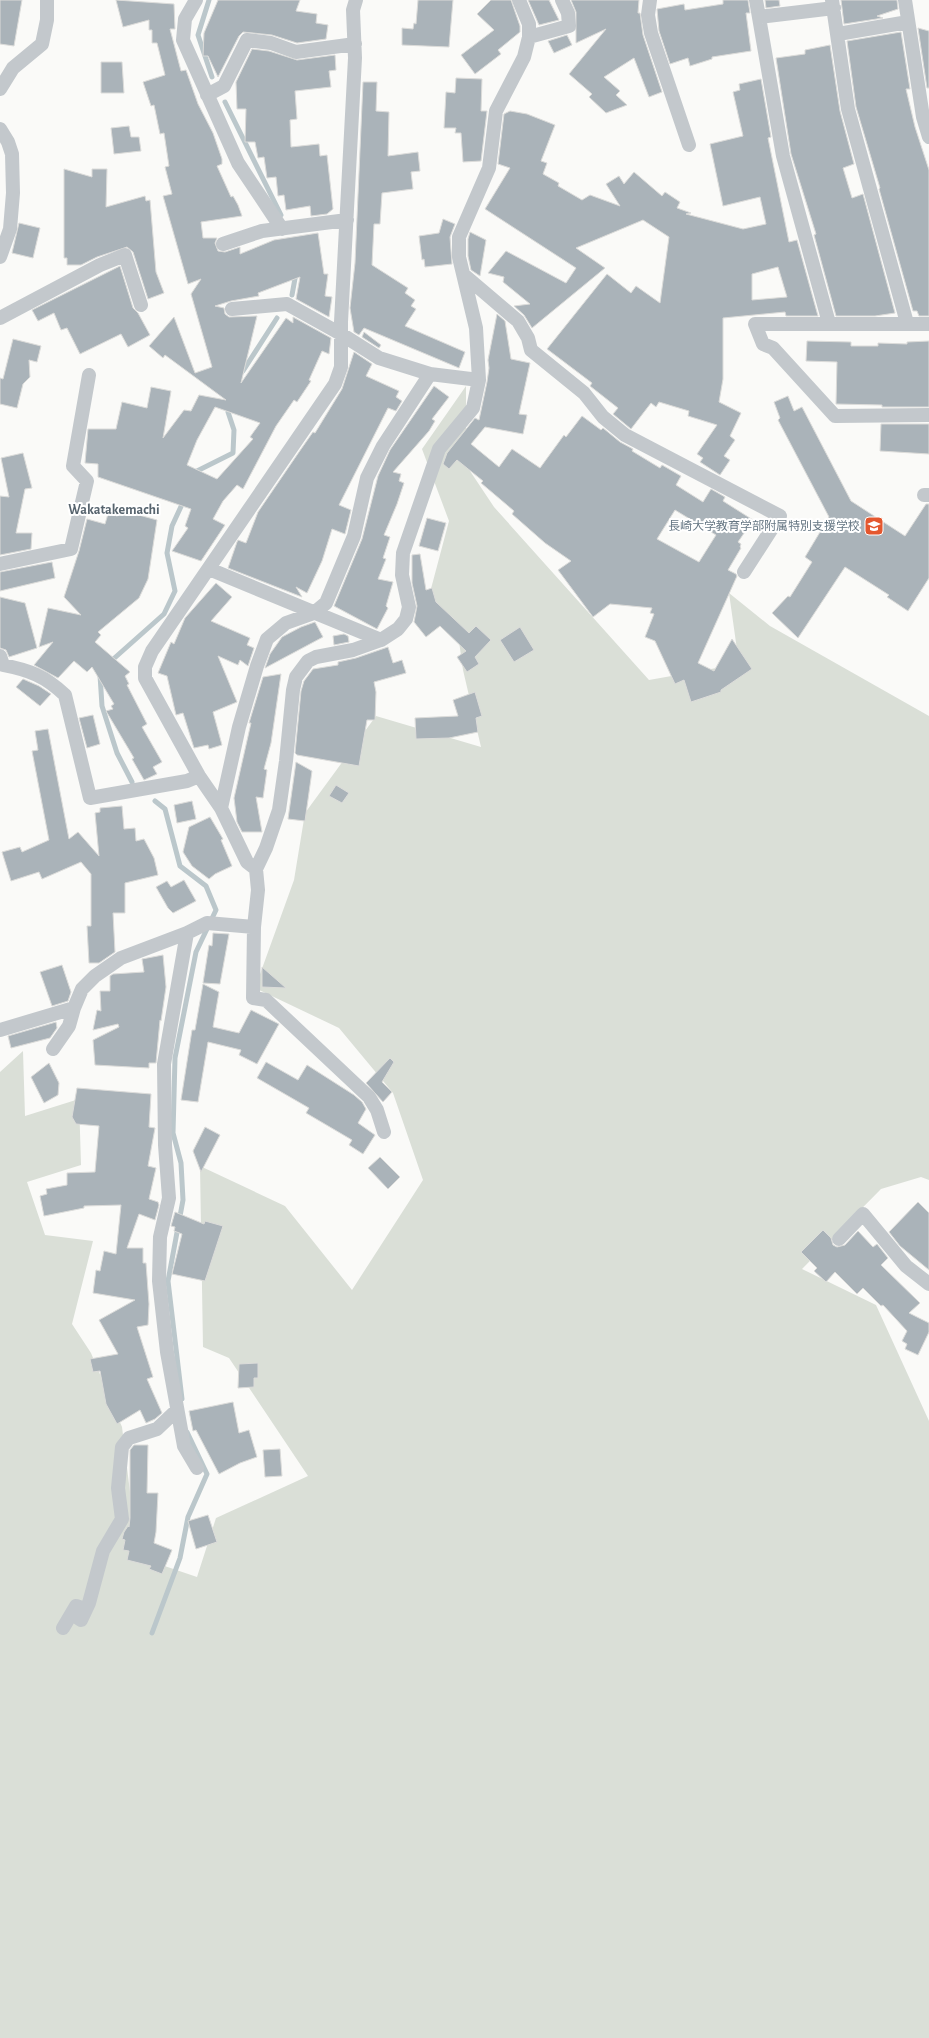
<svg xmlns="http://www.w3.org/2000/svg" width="929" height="2038" font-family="'Alegreya Sans','Noto Sans JP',sans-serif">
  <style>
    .green { fill: #dadfd7 }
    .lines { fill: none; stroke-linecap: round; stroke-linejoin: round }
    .stream { stroke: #bbc7cb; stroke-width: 5 }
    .building { fill: #aab3b9; stroke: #dcdcda; fill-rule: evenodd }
    .minor { stroke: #c3c8cc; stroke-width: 14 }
    .labels { text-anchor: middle; stroke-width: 4; stroke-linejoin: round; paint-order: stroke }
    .poi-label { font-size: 12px; fill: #657683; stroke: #fff; text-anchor: end }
    .quarter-label { font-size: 14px; font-weight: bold; fill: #57646e; stroke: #fff }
  </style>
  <rect width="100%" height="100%" fill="#fafaf8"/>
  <path class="green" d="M466,386V465L494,507L649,680L739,664L729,593L770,626L929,716V1180L921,1177L881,1189L802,1269L876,1305L929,1421V2038H0V1072L23,1051L25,1116L79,1099L81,1165L27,1182L45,1235L93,1241L72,1324L91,1353L122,1427L138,1557L197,1577L216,1518L308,1476L229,1358L203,1347L200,1166L285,1206L352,1290L423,1180L393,1093L339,1028L255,988L294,880L305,813L376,716L481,747L463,670L457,627L428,600L449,521L422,449Z"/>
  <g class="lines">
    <path class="stream" d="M209,0L198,35L212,77
      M225,102L281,215
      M292,295L296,273
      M243,371L277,318
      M195,475L197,471L233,453L234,430L228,412L230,406
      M110,662L164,614L175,591L167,553L172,526L184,500
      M100,675L102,706L117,753L132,782
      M155,801L165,809L180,866L206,886L216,910L196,952L175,1058L173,1133L181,1163L183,1200L168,1281L182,1399
      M152,1633L180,1558L188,1517L207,1474L187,1432"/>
  </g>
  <path class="building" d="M0,0H22L14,46L0,44Z
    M116,0L174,4L175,29H170L181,71L186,70L198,104L213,133L222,159V164L217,166L231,197L233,196L238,205L242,216L201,222L203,238H217L215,243L218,251L225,252L240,247V254L274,240L318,233L324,274H328L325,296L332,297L329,317L296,299L300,277L258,293L259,296L231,301L215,306L224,308L225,314L229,317L257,316L241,383L286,318L293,323V317L331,338L329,354L322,351L309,380L311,381L297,402L294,400L276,426L243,489L237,485L223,501L213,519L225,525L201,561L172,551L188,528L185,526L191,509L98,477V464L85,463L88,429H116L122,402L147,408L151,387L171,391L163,438L184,410L191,411L199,395L226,400L165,355L163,358L149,346L174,317L195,373L212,367L191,294L201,279L188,284L163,196L172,194L165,167L169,166L164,133L160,134L154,105L151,106L143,82L165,75L157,43H152V30H149V20L123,27ZM215,407L260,423L250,437L253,439L217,479L187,465L197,440Z
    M218,0H300L296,11L317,14L316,23L328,25L326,39L297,43L272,35L243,32L239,36L218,77L208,56H203L204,33Z
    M418,0H453L449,47L402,45V28L413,29L414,23L416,24Z
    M491,0H511L520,26V32L498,50L501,54L475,74L461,55L494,30L477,14Z
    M528,0H549L559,20L539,25Z
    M571,0H639L638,13H640L643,35L662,92L649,97L634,58L604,77L620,91L616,95L627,105L606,113L589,97L592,94L569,74L606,29L576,43V12Z
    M723,0H748L750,13H746L751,51L712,57V59L690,66L688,58L670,64L659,31L657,9L684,4L685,10L723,4Z
    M765,0H779L780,6L766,8Z
    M841,0H897L898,9L877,16L883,18L844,24Z
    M918,28L929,31V88H927Z
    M901,32L910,89H906L915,127L929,170V316H919L917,311H913L879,189L880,188L856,107L847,41Z
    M567,35L572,45L554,53L548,41Z
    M830,45L840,111L854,164L843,168L852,198L863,194L895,313L875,316H836L814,235L816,234L791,154L776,58L805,54V50Z
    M252,49L269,51L297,60L335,55L336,70L329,71L331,87L295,91L297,119L290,120L291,147L319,144L320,156L327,155L333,209L327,214L311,216L310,206L286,210L284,195L278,196L276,177L267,178L264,157L258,158L255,142H245L246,109H237L236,82Z
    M101,62H122L124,93H101Z
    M456,78L482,79L481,111H487L481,161L463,162L461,133H455L456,128H444L446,92L455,93Z
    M761,79L771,137L768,138L789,242L797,240L818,316H786L785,312L723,318V379L719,402L741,413L730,436L735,440L724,456L730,460L720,475L700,462L703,458L697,454L717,425L688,416L689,411L659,402L656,407L651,403L631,429L613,414L618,408L590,386L592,383L547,349L607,274L631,293L636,286L660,303L669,237L643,220L576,248L605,268L532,328L524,315L514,306L530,304L503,282L504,277L488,273L506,251L566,283L576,268L485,209L510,168L498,164L504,114L510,111L527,114L555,125L541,161L547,163L543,174L559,183L558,186L582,200L590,195L620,206L606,184L619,176L624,184L634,172L662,196L665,192L680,202L677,208L691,213L686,214L743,229L766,224L760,197L723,206L710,144L743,136L733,92L740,90L739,84ZM778,267L787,297L752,300V274Z
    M363,82H377L376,111L389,112L388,156L418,152L420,171L411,172L413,189L382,193L380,224H374L372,265L408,288L405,293L415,300L411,306L416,309L405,326L465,352L459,368L364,328L359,335L354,332L350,308L355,263Z
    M129,126L131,137H139L141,151L114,154L111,128Z
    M64,169L92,177V169H107L106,207L145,196L146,201L150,200L156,272L164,293L148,299L133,252L127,247L97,257L81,265H67V258H64Z
    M443,219L455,224L450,237L452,264L425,267L424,259L422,260L419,236L439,233Z
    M19,223L40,228L33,258L12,253Z
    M470,232L486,240L480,276L471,270L468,256V239Z
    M120,266L133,308L138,313L150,335L128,347L121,334L80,354L67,328L61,330L54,313L38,321L32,310Z
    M497,314L505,321L511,359L530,363L519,414L527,415L523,434L485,427L471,444L499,467L512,449L540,468L564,435L566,437L582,416L601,430L603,428L620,442L633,449L632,451L660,468L662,465L681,476L676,485L703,502L711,489L725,497L723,501L753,520L738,542L741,544L740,547L741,548L728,570L736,574L737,576L698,663L714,671L732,639L752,669L721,690V692L691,702L684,680L675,684L655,641L645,637L654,614L650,613L652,608L610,604L593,617L558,570L571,561L545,543L512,514L514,511L481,483L483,481L457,460L449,469L443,464L447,453L475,418L479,420L487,382L489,368L488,360ZM675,510L716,535L699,562L657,539Z
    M364,332L381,345L379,348L362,337Z
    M13,339L41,346L37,362L29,360L30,377L23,384L17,408L0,404V378L3,379Z
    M807,341L851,342V346H878V343L907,344V342L929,341V407H882V405L836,404L837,362L806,361Z
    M354,352L372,364L366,376L399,391L396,397L402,401L396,411L388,408L339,505L351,510L345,534L332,529L322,561L307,593L296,587L302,597L228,568L237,542L238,540L246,543L258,512L299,452L313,432L315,433L342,389Z
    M434,386L449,397L432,419L435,421L429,431L393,472L401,474L399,481L404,483L397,504L384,535L390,537L383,558L386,559L378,579L393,582L386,606L388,608L377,629L334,606L362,539L378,476L390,450Z
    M788,396L794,411L802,407L851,501L905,536L926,504H929V578L908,611L887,597L889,595L845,567L798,638L772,613L788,596L790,597L812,562L805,557L829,517L778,420L780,418L774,402Z
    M881,424H929V454L880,451Z
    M23,453L32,488L25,489L16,533H32L31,549L0,555V496L9,497L1,458Z
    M110,507L157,520L148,579L139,598L98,632L101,635L95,642L130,672L125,676L129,684L127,685L147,724L142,727L162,762L153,767L157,774L144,780L132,759L134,758L106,711L113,709L111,706L114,704L92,667L87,672L74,661L58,678L34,665L53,642L39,647L48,608L81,615L64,597L79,551L87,519L105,524Z
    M427,518L446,523L438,551L419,546Z
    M420,554L426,590L432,588L436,602L469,633L476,626L491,640L475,657L479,664L467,672L457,657L466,651L440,626L426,637L414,622L417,606L412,583V555Z
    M52,562L55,578L0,591V572Z
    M216,583L232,597L211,621L250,638L247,645L254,648L248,666L240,660L238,665L218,656L237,702L213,712L222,745L209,749L208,745L194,748L183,713L176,715L167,676L158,673L171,642L174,644L185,618Z
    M0,597L25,603L37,648L9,657L6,650L0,648Z
    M315,622L323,637L265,668L270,654L282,637L301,627Z
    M520,627L534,650L514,662L500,640Z
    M344,634L348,636L349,642L334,645L333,636Z
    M388,647L393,663L402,660L406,673L374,682L376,692L375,720H367L359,766L297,755L295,753L301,691L304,681L313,669L338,665V662L356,658Z
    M281,674L271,743L264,769L267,770L263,798L256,797L262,832H242L237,822L234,798L251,723H249L263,677Z
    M23,679L39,686L51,694L40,706L16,687Z
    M475,692L482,716L476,718L478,732L449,738L416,739L415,718L458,716L453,700Z
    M93,715L100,744L87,748L79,718Z
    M48,729L69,839L78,832L99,856L95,813L100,812V808L122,806L124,829L135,828L136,841L144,839L154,858L158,875L125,883V913H113L115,952L99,963H89L87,926H91V874L81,862L42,879L39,872L11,881L2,852L20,847L22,852L49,840L32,751L38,750L35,731Z
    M296,762L312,771L305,821L288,819Z
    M336,785L349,793L342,803L329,796Z
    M192,801L196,819L177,823L174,805Z
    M210,817L223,839L221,840L232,866L215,874L209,879L192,866L183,852L189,827Z
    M184,880L196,901L173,913L168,908L156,887L167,881L171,887Z
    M213,933L229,934L220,984L203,983L209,945L212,946Z
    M163,955L166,987L161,1021L160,1020L156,1063H149V1068L95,1065L93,1040L119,1027L118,1024L93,1030L97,1010L101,1011L100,991H110V976L113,974L144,972L142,959Z
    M62,965L71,992L68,1001L52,1006L40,972Z
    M262,967L286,988L262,987Z
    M203,984L219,992L213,1027L239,1033L251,1010L279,1024L257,1064L239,1055L241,1050L208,1042L198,1102L181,1100L192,1030H195Z
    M56,1022L57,1028L50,1038L11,1048L8,1036Z
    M390,1058L394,1062L382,1082L392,1092L383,1102L366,1083Z
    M266,1062L298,1080L307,1065L354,1095L362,1102L366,1109L358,1123L375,1135L363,1154L349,1145L352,1140L306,1113L309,1108L257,1078Z
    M49,1063L59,1083L58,1095L44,1103L31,1077Z
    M77,1088L151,1094L149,1127L155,1128L148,1166L156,1168L149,1199L158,1202L159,1205L155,1220L139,1214L127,1248H143V1263H146L149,1304L148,1325L137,1327L153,1377L147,1379L162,1413L155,1419L146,1423L140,1410L117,1424L106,1404L100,1371L93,1372L90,1359L118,1354L99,1320L135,1300L93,1293L96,1270L100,1271L104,1251L116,1254L121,1205L84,1206V1208L44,1216L40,1196L47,1194L46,1189L67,1185V1173L95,1172L99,1126L76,1124L72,1117Z
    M205,1127L220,1135L201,1172L193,1151Z
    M380,1157L400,1177L388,1189L368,1168Z
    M918,1202L929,1213V1270L900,1246L889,1232Z
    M175,1212L204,1224L205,1221L223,1226L205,1281L172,1274L182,1234L174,1231L175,1227L171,1226Z
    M823,1230L831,1238L833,1245L837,1247L845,1245L858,1231L873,1247L877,1244L888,1258L881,1265L920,1303L909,1313L929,1323V1332L918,1355L905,1349L907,1344L902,1341L907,1331L883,1305L881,1306L863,1288L857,1294L835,1272L826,1282L814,1271L817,1268L801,1252Z
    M258,1363V1378H254V1387L238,1388L239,1364Z
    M233,1402L239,1433L249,1430L257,1457L240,1463L219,1474L196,1430L193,1431L189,1411Z
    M134,1445H148L147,1493H158L156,1532L154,1543L172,1550L162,1574L149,1569L151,1566L127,1560L129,1551L123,1550L125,1540L122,1539L124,1532L128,1526L129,1527L130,1518V1450Z
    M280,1449L282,1476L265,1477L263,1450Z
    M208,1515L217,1542L196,1549L188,1521Z"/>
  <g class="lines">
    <path class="minor" d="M196,0L185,19L183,40L238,163L282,229
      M519,0L529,24V37
      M650,0L648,15L651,33L689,145
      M756,0L783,156L829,323
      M832,0L848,109L907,323
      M905,0L923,117L929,137
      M759,17L834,8
      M838,34L908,22
      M0,89L13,68L42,44L47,20V0
      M207,95L224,86L247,40L271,43L296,52L355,44
      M0,129L8,142L12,154L13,193L10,229L0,257
      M223,244L262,231L347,220
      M464,275L518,321L528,338L531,350L584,393L603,417L625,435L780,516L744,572
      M232,309L287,304L341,334L379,358L430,374L479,380
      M0,318L100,265L125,255L141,305
      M929,324H755L763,344L773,348L835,416L929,415
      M924,495H929
      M0,564L71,549L87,481L73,466L89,375
      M209,569L381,640
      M0,656L3,665C29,670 45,676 65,695L90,798L187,781L199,776
      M221,808L239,727L257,666L267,639L286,623L314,613L326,603L354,536L367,478L383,446L430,374
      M256,869L247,862L221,808L199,776L145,678V667L152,651L335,384L341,367V322L355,58L353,10L356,0
      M254,927L253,998L266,1000L369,1097L377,1110L384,1132
      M187,933L164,1064L165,1145L169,1198L160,1237L159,1281L167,1352L184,1446L197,1468
      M0,1030L74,1008
      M53,1049L69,1026L74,1008L82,989L95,976L121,958L187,933L207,923L254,927L258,890L256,869L266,848L279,810L286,761L293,690L296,677L308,661L316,657L353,650L381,640L398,629L406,619L409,607L402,575L403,553L439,449L473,408L479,380L476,328L459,257V237L489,168L496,111L524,57L529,37L569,26L568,13L562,0
      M839,1239L863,1214L906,1266L929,1284
      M63,1628L76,1606L79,1607L78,1618L81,1620L89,1603L103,1551L122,1519L118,1488L122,1447L129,1438L157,1429L177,1410"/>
  </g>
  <defs>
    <g id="school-square" transform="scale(1)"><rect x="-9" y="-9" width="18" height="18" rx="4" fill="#e4572e" stroke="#fff"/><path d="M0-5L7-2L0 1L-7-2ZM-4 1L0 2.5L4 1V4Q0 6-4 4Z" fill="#fff"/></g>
  </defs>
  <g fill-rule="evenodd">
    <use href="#school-square" x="874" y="526"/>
  </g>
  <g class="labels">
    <g class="poi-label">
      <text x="860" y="530">長崎大学教育学部附属特別支援学校</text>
    </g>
    <g class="quarter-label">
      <text x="114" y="514">Wakatakemachi</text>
    </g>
  </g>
</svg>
